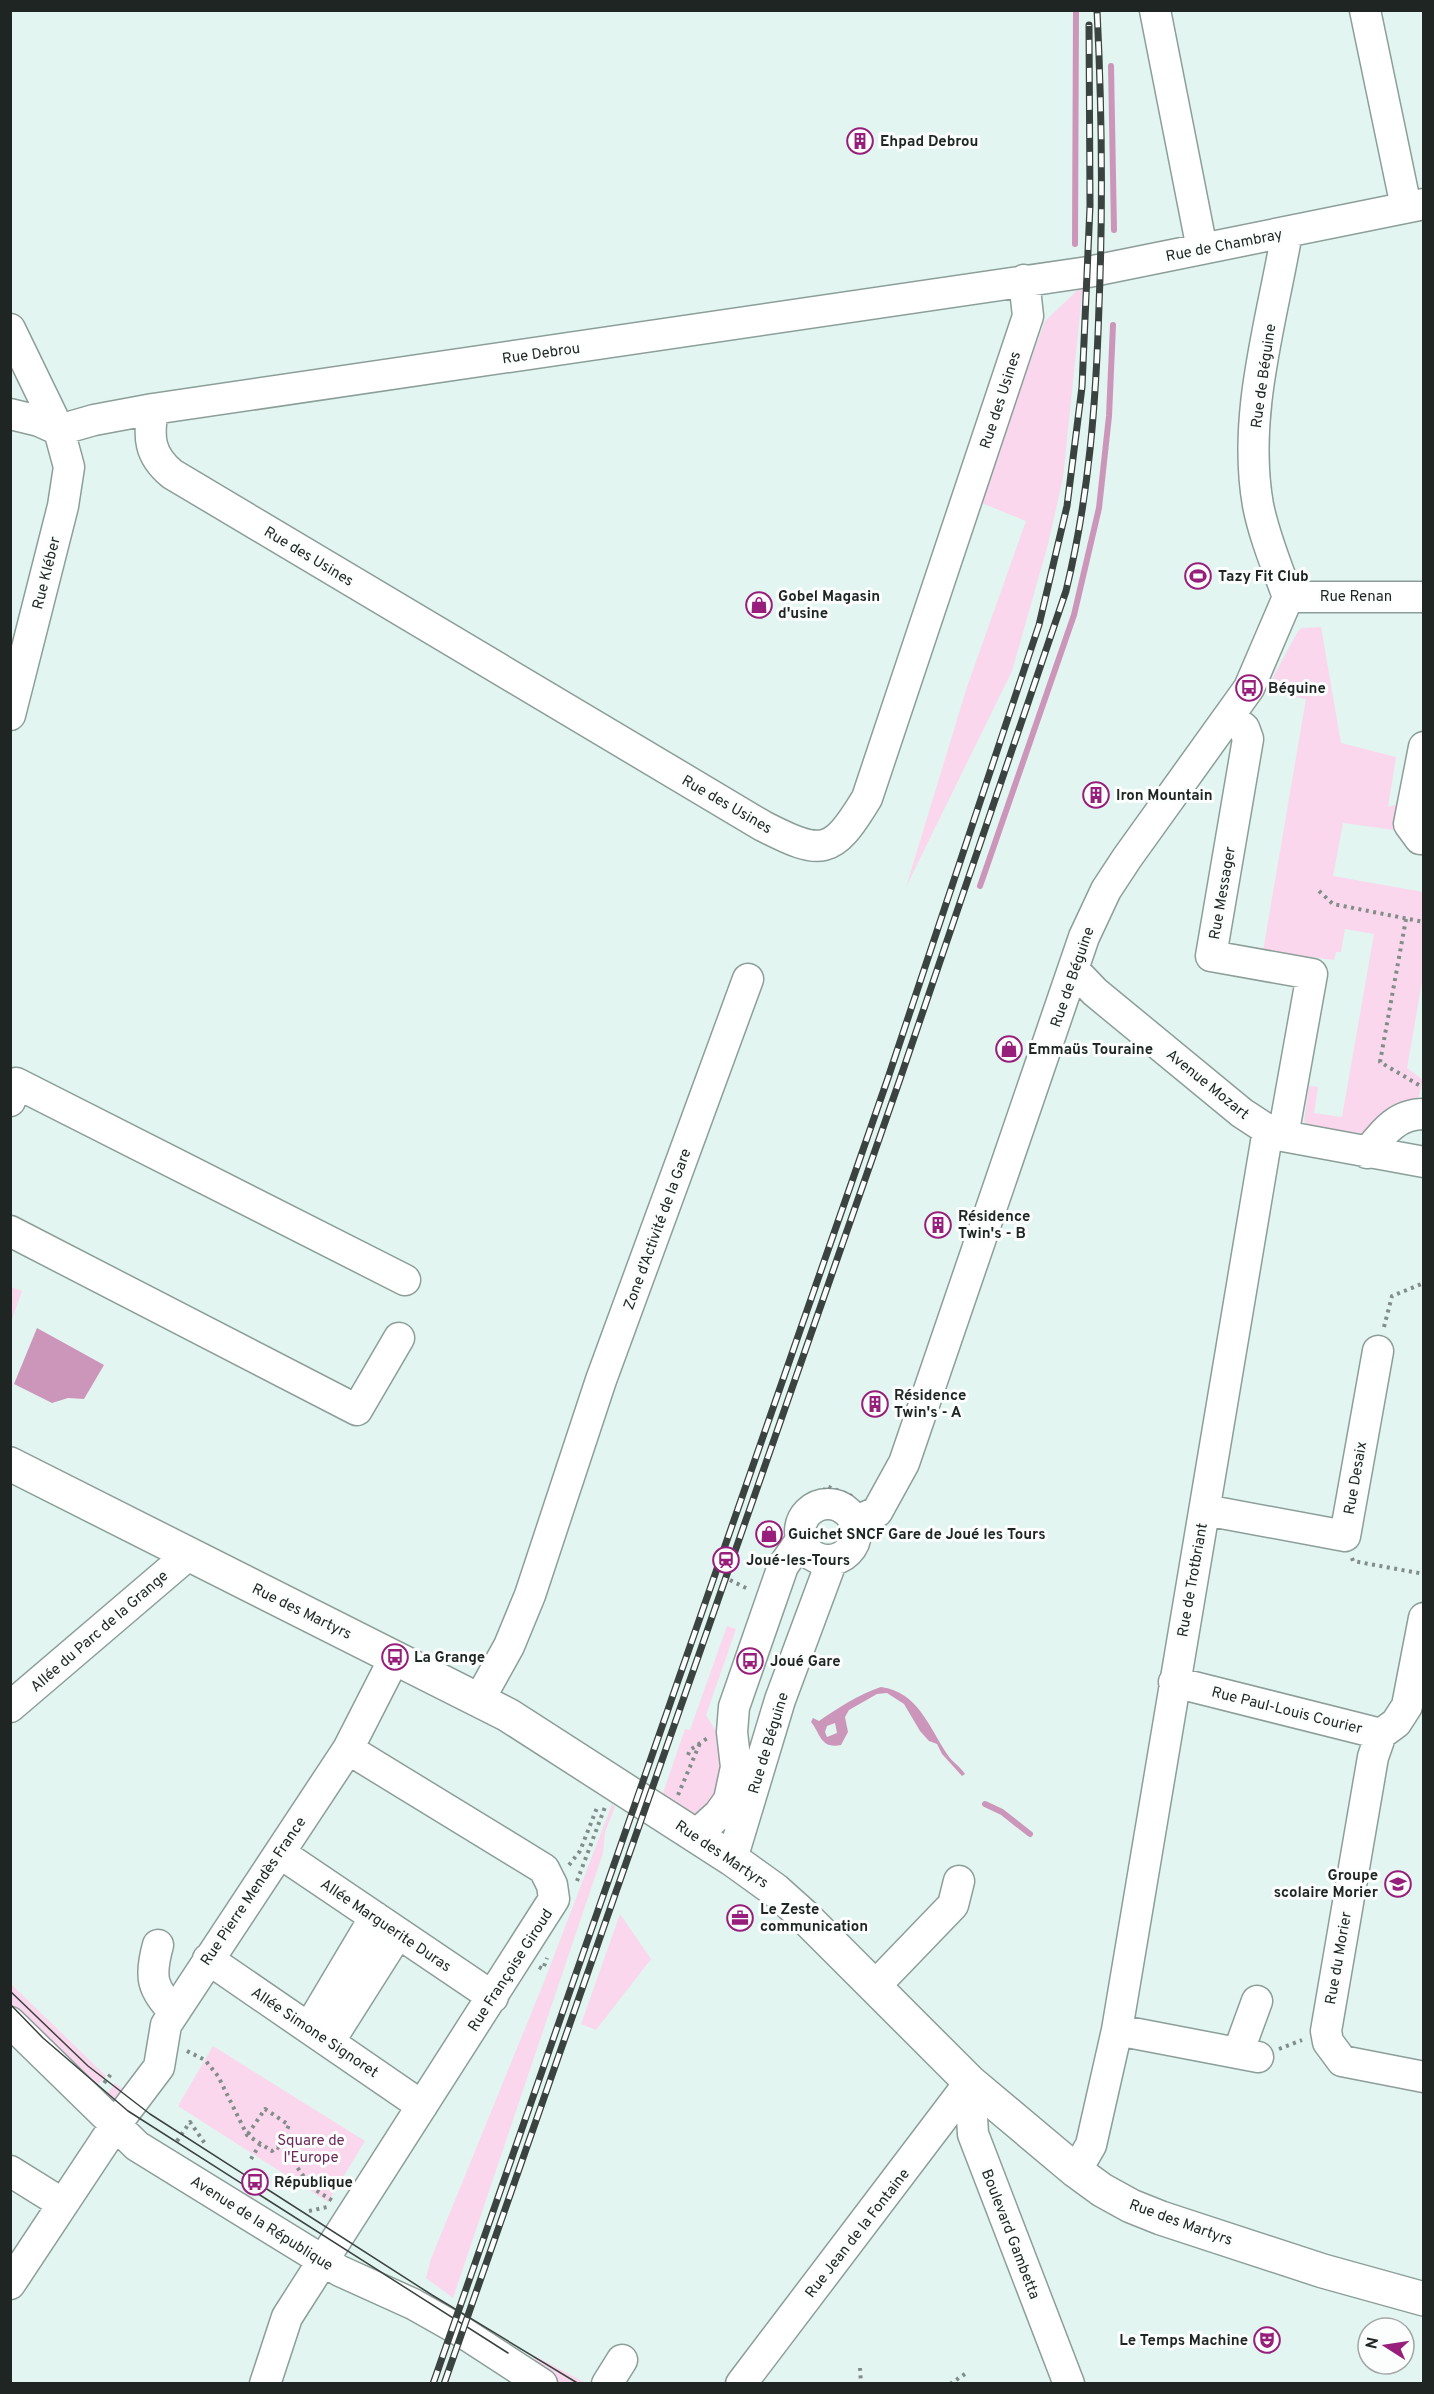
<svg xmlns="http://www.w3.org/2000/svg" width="1434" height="2394" font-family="Overpass,sans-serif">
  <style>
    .green { fill: #fad7ed }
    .water { fill: #cc96ba; fill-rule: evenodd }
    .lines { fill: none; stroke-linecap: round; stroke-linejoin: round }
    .stream { stroke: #cc96ba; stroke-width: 6 }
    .minor-casing { stroke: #8c9e98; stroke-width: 33 }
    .major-casing { stroke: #8c9e98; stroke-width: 36 }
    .path { stroke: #808d8a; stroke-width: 4; stroke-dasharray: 3 4.5; stroke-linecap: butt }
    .minor { stroke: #fff; stroke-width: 30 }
    .major { stroke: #fff; stroke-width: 33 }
    .tram { stroke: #3a4340; stroke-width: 1.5 }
    .rail-casing { stroke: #3a4340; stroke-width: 7 }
    .rail { stroke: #fbfefd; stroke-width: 4.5; stroke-dasharray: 14; stroke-linecap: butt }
    .labels { text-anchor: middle; stroke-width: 6; stroke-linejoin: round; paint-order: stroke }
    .poi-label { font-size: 15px; font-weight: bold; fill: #1e2523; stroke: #fbfefd; text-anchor: start }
    .street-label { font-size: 15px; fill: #1e2523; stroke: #fbfefd }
    .park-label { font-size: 15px; fill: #6c2b5a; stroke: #fbfefd }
  </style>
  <rect width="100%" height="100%" fill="#e2f5f0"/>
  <path class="green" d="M1083,285L1063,478L1048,544L1012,671L906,887L967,687L1026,521L979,502L1045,321Z
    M1321,627L1341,743L1396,757L1388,807L1405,802L1395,830L1343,823L1333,876L1423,892V976L1407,1068L1423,1080L1417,1102L1397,1107L1359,1135L1309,1127L1304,1121L1309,1086L1318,1087L1314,1113L1342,1117L1374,934L1345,929L1341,952H1336L1334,960L1263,951L1306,699L1270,693L1272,679L1298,631L1302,628Z
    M11,1287L22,1291L11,1322L10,1287Z
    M727,1626L736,1629L706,1715L722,1741L723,1776L719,1791L702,1814H692L662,1796L685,1729L690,1730Z
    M612,1804L615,1807L605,1832L603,1853L453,2298L426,2278L431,2259L544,1982Z
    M620,1914L651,1959L596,2030L581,2024Z
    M11,1984L106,2076L88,2094L11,2015Z
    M213,2046L365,2141L328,2202L178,2106Z
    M115,2083L128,2093L115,2106L100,2103Z
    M535,2356L586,2383H550L528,2371Z"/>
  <path class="water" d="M37,1328L104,1365L84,1399L68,1398L52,1403L14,1384Z
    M881,1687C918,1692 929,1727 947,1754C952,1762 960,1766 965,1774L962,1776L942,1754L937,1744L929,1741L920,1731L904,1704L887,1693L877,1694L849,1710L845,1717L848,1732L841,1745C820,1749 821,1734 811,1722L813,1718L819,1721C838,1708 859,1694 881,1687ZM835,1723L837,1733L827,1737L825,1732L827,1726Z"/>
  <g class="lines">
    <path class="stream" d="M1111,66L1114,230
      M1075,244L1076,10
      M980,886L1074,615L1099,508L1109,416L1113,325
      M985,1804L1002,1812L1030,1834"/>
    <g class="minor-casing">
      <path id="minor" d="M1155,10L1202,249
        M1365,10L1406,207
        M10,329L59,430L69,467L63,506L10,715
        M153,409C148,437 149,455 172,474L763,826C822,856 832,856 867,798L1028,316L1024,280
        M10,414L39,421L59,430
        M59,430L94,420L153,409L1088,272L1424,204
        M1288,597H1424
        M1229,717L1244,728L1248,739L1211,956L1312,974L1283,1136
        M1424,747L1409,824L1420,839H1424
        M1073,969L1095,992L1242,1113L1268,1130L1283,1136L1424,1162
        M10,1101L16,1083L405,1280
        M1367,1153C1383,1133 1396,1114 1424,1114
        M10,1231L357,1410L399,1338
        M800 1532a28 28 0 1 1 56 0a28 28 0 1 1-56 0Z
        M1205,1510L1345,1536L1378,1351
        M854,1522L877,1512L904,1463L1084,937L1106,890L1127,858L1249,688L1288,597C1277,567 1264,536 1258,505C1242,415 1272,321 1287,232
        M1174,1682L1381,1734L1396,1723L1407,1706L1424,1618
        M479,1700L509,1646L530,1595L601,1380L748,979
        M10,1707L188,1555
        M1381,1734L1373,1757L1326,2031L1328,2042L1342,2061L1424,2077
        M696,1835L719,1814L729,1800L736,1767L732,1732L734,1707L783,1566L801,1540
        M280,1853L493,1997
        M732,1859L780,1700L832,1560
        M158,1945C149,1978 152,1988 174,2012
        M208,1959L422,2106
        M875,1986L953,1905L959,1881
        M10,2022L137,2146L340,2271L413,2304L459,2330L542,2384
        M309,2028L375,1917
        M1117,2030L1258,2057
        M329,2042L398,1933
        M1238,2053L1257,2001
        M970,2082L973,2134L1069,2384
        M10,2171L63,2204
        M1076,2171L1091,2145L1117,2030L1268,1130
        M10,2284L116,2124L159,2067L166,2025L348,1749L395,1657
        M265,2384L287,2317L554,1899L552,1885L544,1869L348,1749
        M607,2384L622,2360
        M741,2384L970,2082"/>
    </g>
    <g class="major-casing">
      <path id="major" d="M10,1464L508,1715L732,1859L775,1890L804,1916L970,2082L1076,2171L1102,2190L1131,2206L1161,2218L1323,2271L1424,2299"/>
    </g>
    <path class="path" d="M1319,891L1333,904L1424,922
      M1406,919L1380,1062L1424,1088
      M1384,1327L1392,1296L1424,1283
      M820,1505L826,1486L852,1496
      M1352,1558L1353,1561L1424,1574
      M730,1580L750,1590
      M688,1755L690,1750L709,1737
      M678,1795L700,1743
      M569,1865L580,1851L598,1805
      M577,1881L605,1807
      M539,1967L543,1969L547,1958
      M1279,2049L1302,2040
      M187,2051L205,2060L218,2076L247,2135L272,2151L277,2147L288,2154L311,2187L333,2201
      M104,2083L111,2074
      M248,2134L265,2109L289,2125L279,2147
      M177,2141L190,2122L206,2145
      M251,2159L260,2144
      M309,2211L327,2207L326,2209
      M860,2368L861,2384
      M950,2384L965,2374"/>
    <use href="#minor" class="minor"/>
    <use href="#major" class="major"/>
    <path class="tram" d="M10,1991L88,2066L150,2114L432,2295L579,2384
      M10,2004L43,2038L128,2111L508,2353"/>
    <g class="rail-casing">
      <path id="rail" d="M433,2384L888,1078L1039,625L1067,506L1082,387L1090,206L1089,25
        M444,2384L899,1082L1066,591C1089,497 1096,403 1099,306C1103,207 1102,109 1097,10"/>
    </g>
    <use href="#rail" class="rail"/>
  </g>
  <defs>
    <g id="building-ring" transform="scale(1.35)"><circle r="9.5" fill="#fbfefd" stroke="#971f7b" stroke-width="1.5"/><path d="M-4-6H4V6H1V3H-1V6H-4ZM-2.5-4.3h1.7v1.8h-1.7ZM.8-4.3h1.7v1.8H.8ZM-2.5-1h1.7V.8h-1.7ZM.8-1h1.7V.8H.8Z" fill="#971f7b"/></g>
    <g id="stadium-ring" transform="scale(1.35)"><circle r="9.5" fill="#fbfefd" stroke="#971f7b" stroke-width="1.5"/><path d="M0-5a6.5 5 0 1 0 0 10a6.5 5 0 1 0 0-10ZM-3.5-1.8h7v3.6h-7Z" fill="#971f7b"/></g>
    <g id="shop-ring" transform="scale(1.35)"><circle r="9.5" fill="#fbfefd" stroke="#971f7b" stroke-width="1.5"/><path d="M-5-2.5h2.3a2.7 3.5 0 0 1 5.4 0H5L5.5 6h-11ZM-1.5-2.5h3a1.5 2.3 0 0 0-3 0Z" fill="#971f7b"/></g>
    <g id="bus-ring" transform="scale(1.35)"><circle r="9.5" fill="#fbfefd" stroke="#971f7b" stroke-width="1.5"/><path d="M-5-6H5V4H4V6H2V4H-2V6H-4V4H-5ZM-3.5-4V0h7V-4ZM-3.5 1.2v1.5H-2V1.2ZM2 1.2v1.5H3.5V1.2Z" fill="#971f7b"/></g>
    <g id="station-ring" transform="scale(1.35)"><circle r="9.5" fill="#fbfefd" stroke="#971f7b" stroke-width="1.5"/><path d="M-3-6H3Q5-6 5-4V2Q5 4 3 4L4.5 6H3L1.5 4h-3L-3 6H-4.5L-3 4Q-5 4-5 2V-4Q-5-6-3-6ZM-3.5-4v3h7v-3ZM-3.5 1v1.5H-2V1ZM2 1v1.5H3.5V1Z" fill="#971f7b"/></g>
    <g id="school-ring" transform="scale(1.35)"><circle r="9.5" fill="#fbfefd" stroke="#971f7b" stroke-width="1.5"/><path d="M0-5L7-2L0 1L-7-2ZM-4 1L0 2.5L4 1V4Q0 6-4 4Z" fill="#971f7b"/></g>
    <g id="office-ring" transform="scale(1.35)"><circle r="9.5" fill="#fbfefd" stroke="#971f7b" stroke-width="1.5"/><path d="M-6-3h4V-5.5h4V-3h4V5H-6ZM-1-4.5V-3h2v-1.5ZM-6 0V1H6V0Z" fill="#971f7b"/></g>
    <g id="theatre-ring" transform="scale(1.35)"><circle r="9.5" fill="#fbfefd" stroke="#971f7b" stroke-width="1.5"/><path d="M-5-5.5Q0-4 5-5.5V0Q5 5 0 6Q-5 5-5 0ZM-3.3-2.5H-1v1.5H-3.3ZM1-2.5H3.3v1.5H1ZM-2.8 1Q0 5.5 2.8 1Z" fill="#971f7b"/></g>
  </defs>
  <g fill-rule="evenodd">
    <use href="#building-ring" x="860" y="141"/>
    <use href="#stadium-ring" x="1198" y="576"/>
    <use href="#shop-ring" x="759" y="605"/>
    <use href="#bus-ring" x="1249" y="688"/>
    <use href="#building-ring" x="1096" y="795"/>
    <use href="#shop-ring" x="1009" y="1049"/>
    <use href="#building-ring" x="938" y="1225"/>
    <use href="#building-ring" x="875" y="1404"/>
    <use href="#shop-ring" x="769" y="1534"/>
    <use href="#station-ring" x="726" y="1560"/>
    <use href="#bus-ring" x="395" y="1657"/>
    <use href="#bus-ring" x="750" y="1661"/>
    <use href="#school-ring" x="1398" y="1884"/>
    <use href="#office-ring" x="740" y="1918"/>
    <use href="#bus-ring" x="255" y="2182"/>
    <use href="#theatre-ring" x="1267" y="2340"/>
  </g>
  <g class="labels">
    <g class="poi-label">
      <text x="880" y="146">Ehpad Debrou</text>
      <text x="1218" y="581">Tazy Fit Club</text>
      <text x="778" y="601">Gobel Magasin<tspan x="778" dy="17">d'usine</tspan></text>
      <text x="1268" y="693">Béguine</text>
      <text x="1116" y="800">Iron Mountain</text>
      <text x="1028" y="1054">Emmaüs Touraine</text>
      <text x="958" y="1221">Résidence<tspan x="958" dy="17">Twin's - B</tspan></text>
      <text x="894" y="1400">Résidence<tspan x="894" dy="17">Twin's - A</tspan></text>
      <text x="788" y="1539">Guichet SNCF Gare de Joué les Tours</text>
      <text x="746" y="1565">Joué-les-Tours</text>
      <text x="414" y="1662">La Grange</text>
      <text x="770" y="1666">Joué Gare</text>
      <text x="1378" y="1880" text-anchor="end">Groupe<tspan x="1378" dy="17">scolaire Morier</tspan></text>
      <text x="760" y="1914">Le Zeste<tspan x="760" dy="17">communication</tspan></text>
      <text x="274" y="2187">République</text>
      <text x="1248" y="2345" text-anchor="end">Le Temps Machine</text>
    </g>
    <g class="street-label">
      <text transform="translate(1224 245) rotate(-11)" y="5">Rue de Chambray</text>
      <text transform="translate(541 353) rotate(-8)" y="5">Rue Debrou</text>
      <text transform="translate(1263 376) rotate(-82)" y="5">Rue de Béguine</text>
      <text transform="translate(1000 400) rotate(-72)" y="5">Rue des Usines</text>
      <text transform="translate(309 556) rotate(31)" y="5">Rue des Usines</text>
      <text transform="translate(46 573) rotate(-76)" y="5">Rue Kléber</text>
      <text x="1356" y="601">Rue Renan</text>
      <text transform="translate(727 804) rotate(30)" y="5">Rue des Usines</text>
      <text transform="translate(1222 893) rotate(-80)" y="5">Rue Messager</text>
      <text transform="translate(1072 977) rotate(-71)" y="5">Rue de Béguine</text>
      <text transform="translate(1208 1084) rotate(39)" y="5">Avenue Mozart</text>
      <text transform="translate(657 1229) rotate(-70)" y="5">Zone d’Activité de la Gare</text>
      <text transform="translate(1355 1478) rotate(-80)" y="5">Rue Desaix</text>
      <text transform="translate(1192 1580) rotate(-80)" y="5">Rue de Trotbriant</text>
      <text transform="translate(302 1611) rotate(26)" y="5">Rue des Martyrs</text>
      <text transform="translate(99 1631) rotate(-41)" y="5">Allée du Parc de la Grange</text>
      <text transform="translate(1287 1710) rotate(14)" y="5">Rue Paul-Louis Courier</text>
      <text transform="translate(768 1743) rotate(-73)" y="5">Rue de Béguine</text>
      <text transform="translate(722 1854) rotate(34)" y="5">Rue des Martyrs</text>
      <text transform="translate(253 1891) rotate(-56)" y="5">Rue Pierre Mendès France</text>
      <text transform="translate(386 1925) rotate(34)" y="5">Allée Marguerite Duras</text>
      <text transform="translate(1338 1958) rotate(-80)" y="5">Rue du Morier</text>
      <text transform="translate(510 1970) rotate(-57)" y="5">Rue Françoise Giroud</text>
      <text transform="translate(315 2032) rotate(34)" y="5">Allée Simone Signoret</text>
      <text transform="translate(1181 2222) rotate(20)" y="5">Rue des Martyrs</text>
      <text transform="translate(262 2223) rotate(32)" y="5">Avenue de la République</text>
      <text transform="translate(857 2233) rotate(-52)" y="5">Rue Jean de la Fontaine</text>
      <text transform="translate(1011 2234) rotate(69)" y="5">Boulevard Gambetta</text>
    </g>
    <g class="park-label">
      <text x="311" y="2145">Square de<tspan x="311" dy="17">l'Europe</tspan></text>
    </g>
  </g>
  <rect width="1434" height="2394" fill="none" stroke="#1e2523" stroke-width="24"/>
  <g transform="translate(1386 2346) rotate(282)"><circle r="28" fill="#fbfefd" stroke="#a3a7a6" stroke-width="1.5"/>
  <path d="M0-4.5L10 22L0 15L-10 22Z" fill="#971f7b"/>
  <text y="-9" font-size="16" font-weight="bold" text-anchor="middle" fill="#1e2523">N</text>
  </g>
</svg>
